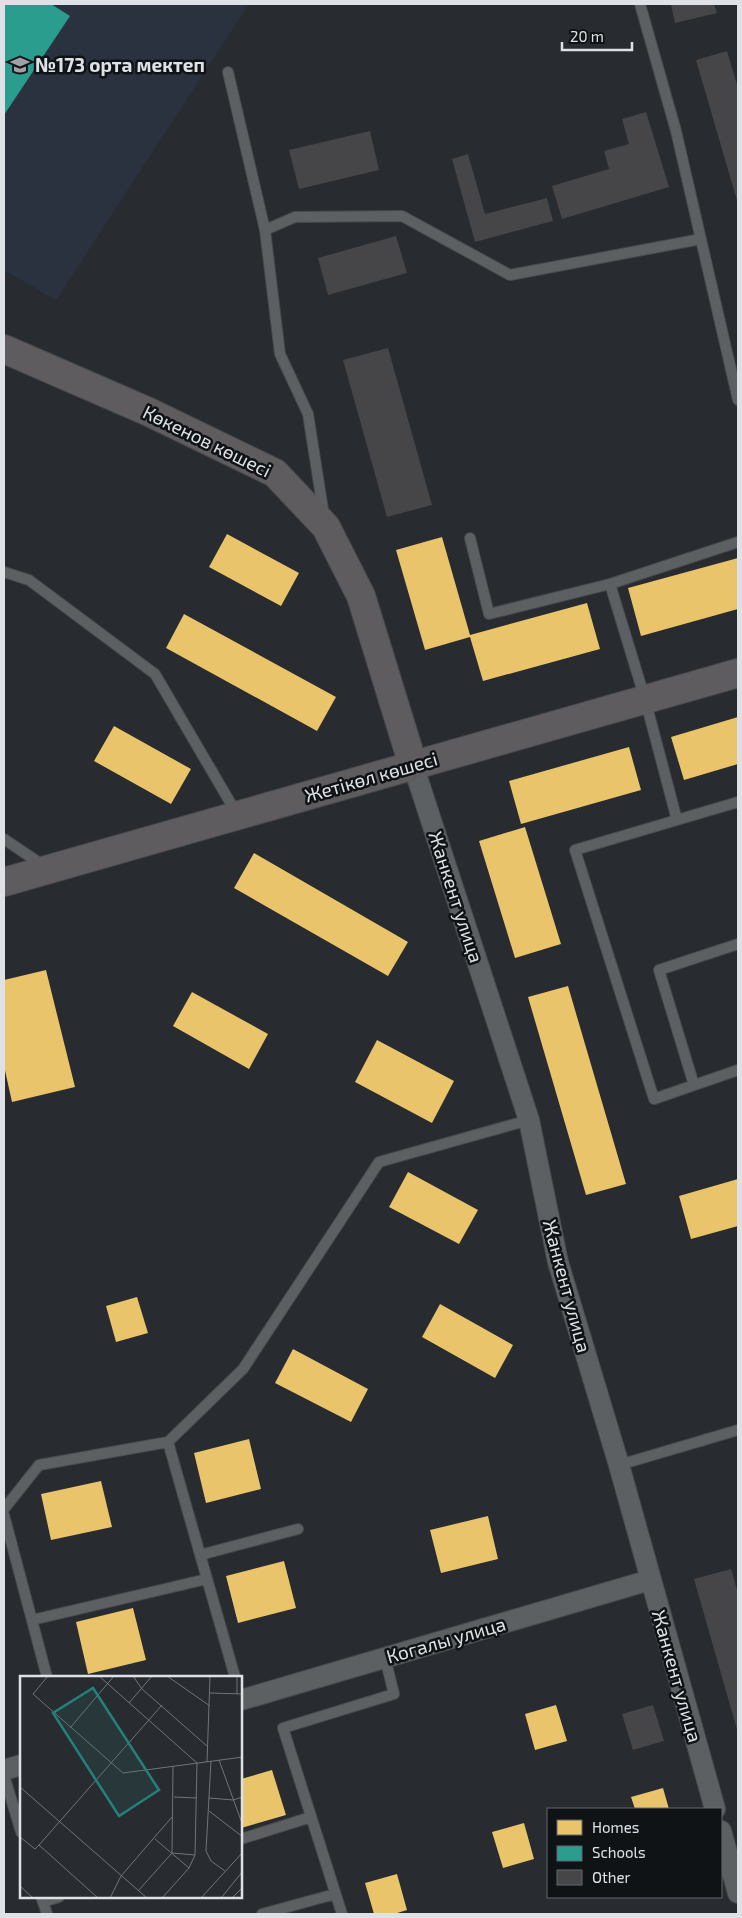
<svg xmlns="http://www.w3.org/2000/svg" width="742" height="1918" font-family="'Exo 2',sans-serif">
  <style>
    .built { fill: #29323e }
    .homes { fill: #e9c46a }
    .schools { fill: #2a9d8f }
    .building { fill: #464648 }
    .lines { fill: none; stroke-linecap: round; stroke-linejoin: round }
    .lane-casing { stroke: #47494d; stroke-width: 12 }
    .street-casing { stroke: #47494d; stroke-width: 22 }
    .secondary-casing { stroke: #47494d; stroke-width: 30 }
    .lane { stroke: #5d6063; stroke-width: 10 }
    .street { stroke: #5d6063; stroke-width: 20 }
    .secondary { stroke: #5e5c5e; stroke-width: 28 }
    .labels { text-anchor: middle; stroke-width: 5; stroke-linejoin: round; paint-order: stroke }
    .poi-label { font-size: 19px; font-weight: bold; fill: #dee2e7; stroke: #101316; text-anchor: start }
    .street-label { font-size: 19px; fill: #dee2e7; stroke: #101316 }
    .inset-road { fill: none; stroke: #717479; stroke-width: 1 }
    .view { fill: #24817a; fill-opacity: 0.15; stroke: #24817a; stroke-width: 2.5 }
    .inset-edge { fill: none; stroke: #dee2e7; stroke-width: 2.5 }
  </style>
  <rect width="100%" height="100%" fill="#282b2f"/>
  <path class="built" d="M4,4H249L56,300L4,270Z"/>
  <path class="homes" d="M227,534L299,573L281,606L209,567Z
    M442,537L470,635L587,603L600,649L483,681L470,637L425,650L396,550Z
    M738,558V609L641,636L628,588Z
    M184,614L336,697L317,731L166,648Z
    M738,717V764L684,780L671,737Z
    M114,726L191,769L171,804L94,761Z
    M629,747L641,790L521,824L509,781Z
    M525,827L561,944L515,958L479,841Z
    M254,853L408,942L388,976L234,888Z
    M46,970L75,1087L12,1102L4,1066V980Z
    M568,986L626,1184L586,1195L528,997Z
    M192,992L268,1034L249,1069L173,1026Z
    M377,1040L454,1081L432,1123L355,1082Z
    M408,1172L478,1210L459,1244L389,1207Z
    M738,1179V1226L691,1239L679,1196Z
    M137,1297L148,1333L116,1342L106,1306Z
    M440,1304L513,1345L495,1378L422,1337Z
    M293,1349L368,1389L351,1422L275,1383Z
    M249,1439L261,1489L206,1503L194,1453Z
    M101,1481L112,1527L51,1540L41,1494Z
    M488,1516L498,1559L441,1573L430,1530Z
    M284,1561L296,1608L238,1623L226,1576Z
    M133,1608L146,1660L88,1674L76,1622Z
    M556,1705L567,1741L535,1750L525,1714Z
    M272,1770L286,1815L241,1828V1779Z
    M663,1788L669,1809H635L631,1797Z
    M524,1823L534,1859L503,1868L492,1832Z
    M397,1874L407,1910L394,1914H374L365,1883Z"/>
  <path class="schools" d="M4,4H51L70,16L4,115Z"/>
  <path class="building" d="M671,4H714L717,13L675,23Z
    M727,51L738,88V204L696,60Z
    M646,112L669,187L562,219L552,186L609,169L604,151L629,144L622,119Z
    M370,131L379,170L299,189L289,150Z
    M468,154L485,214L547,198L553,221L475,242L452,159Z
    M396,236L407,273L328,295L318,258Z
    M388,348L432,505L387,517L343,360Z
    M731,1569L738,1593V1733L694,1579Z
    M653,1705L664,1741L633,1750L622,1714Z"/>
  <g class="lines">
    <g class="lane-casing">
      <path id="lane" d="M640,4L676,131L738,400
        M228,72L265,230L280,354L308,414L324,516
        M265,230L295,217L402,216L510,275L701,239
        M470,538L489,614L610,584L738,542
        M4,572L29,580L155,674L237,814
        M610,584L645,699L677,820
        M738,802L575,850L654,1099L738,1070
        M4,839L44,866
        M694,1085L659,970L738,944
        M168,1442L235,1677
        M619,1465L738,1430
        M4,1509L39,1465L168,1442L243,1369L379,1162L529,1120
        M4,1515L47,1677
        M200,1555L298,1529
        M32,1620L207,1579
        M4,1775L21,1832
        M241,1839L311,1817
        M41,1897L43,1902L59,1897
        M43,1902L47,1914
        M262,1914L335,1894
        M342,1914L283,1728L394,1694L385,1658"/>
    </g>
    <g class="street-casing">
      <path id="street" d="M413,765L529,1120L558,1262L619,1465L715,1809
        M241,1700L650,1580
        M4,1770L21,1765
        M721,1831L738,1893"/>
    </g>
    <g class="secondary-casing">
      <path id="secondary" d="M4,349L149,412L275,473L326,527L361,596L413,765
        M4,882L738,673"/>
    </g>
    <use href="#lane" class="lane"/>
    <use href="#street" class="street"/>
    <use href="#secondary" class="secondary"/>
  </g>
  <defs>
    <g id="school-bare" transform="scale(1.5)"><path d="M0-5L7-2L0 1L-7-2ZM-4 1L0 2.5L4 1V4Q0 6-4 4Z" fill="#9ea2a7" stroke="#101316" stroke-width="2.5" paint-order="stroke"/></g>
  </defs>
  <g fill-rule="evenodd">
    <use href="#school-bare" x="20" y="65"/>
  </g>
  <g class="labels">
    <g class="poi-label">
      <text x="35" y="72">№173 орта мектеп</text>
    </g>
    <g class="street-label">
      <text transform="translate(207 441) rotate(26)" y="7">Көкенов көшесі</text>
      <text transform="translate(371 777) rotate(-16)" y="7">Жетікөл көшесі</text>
      <text transform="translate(456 897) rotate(72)" y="7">Жанкент улица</text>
      <text transform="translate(567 1286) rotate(75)" y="7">Жанкент улица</text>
      <text transform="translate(446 1640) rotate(-16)" y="7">Когалы улица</text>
      <text transform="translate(677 1676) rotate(74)" y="7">Жанкент улица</text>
    </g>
  </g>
  <g transform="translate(20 1676)">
    <rect width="222" height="222" fill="#282b2f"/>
    <path class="inset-road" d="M28,0L13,18L103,97L223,81M79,0L177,87L175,179L169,192L142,222M113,0L122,13L187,70M147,0L190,30M217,0V18M190,17L223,18M109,27L132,0M50,52L94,0M199,84L223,150M191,85L186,175L191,185L205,195M187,86L190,0M0,111L127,222M154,121L177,122M189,122L213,124L223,121M189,135L223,161M0,161L15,173L19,169L78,222M135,163L169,192M19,169L142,29M152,177L175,179M0,210L13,222M118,215L152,177L153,91M90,222L101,200L152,141M181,222L223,176M201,222L223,195M212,222L223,211"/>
    <path class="view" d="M73,12L139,114L99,140L33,37Z"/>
    <rect width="222" height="222" class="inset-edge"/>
  </g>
  <rect width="742" height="1918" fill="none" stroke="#dee2e7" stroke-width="10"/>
  <rect x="547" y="1808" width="175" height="90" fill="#101316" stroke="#62666a"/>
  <rect x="557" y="1820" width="25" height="15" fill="#e9c46a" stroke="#62666a"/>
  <text x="592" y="1833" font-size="15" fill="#dee2e7">Homes</text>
  <rect x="557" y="1846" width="25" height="15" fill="#2a9d8f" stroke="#62666a"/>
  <text x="592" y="1858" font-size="15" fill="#dee2e7">Schools</text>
  <rect x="557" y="1870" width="25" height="15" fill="#464648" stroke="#62666a"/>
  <text x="592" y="1883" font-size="15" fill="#dee2e7">Other</text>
  <path d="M562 42v8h70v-8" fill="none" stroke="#dee2e7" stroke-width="2.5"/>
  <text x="570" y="42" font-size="15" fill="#dee2e7" stroke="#101316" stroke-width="4" paint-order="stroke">20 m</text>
</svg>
